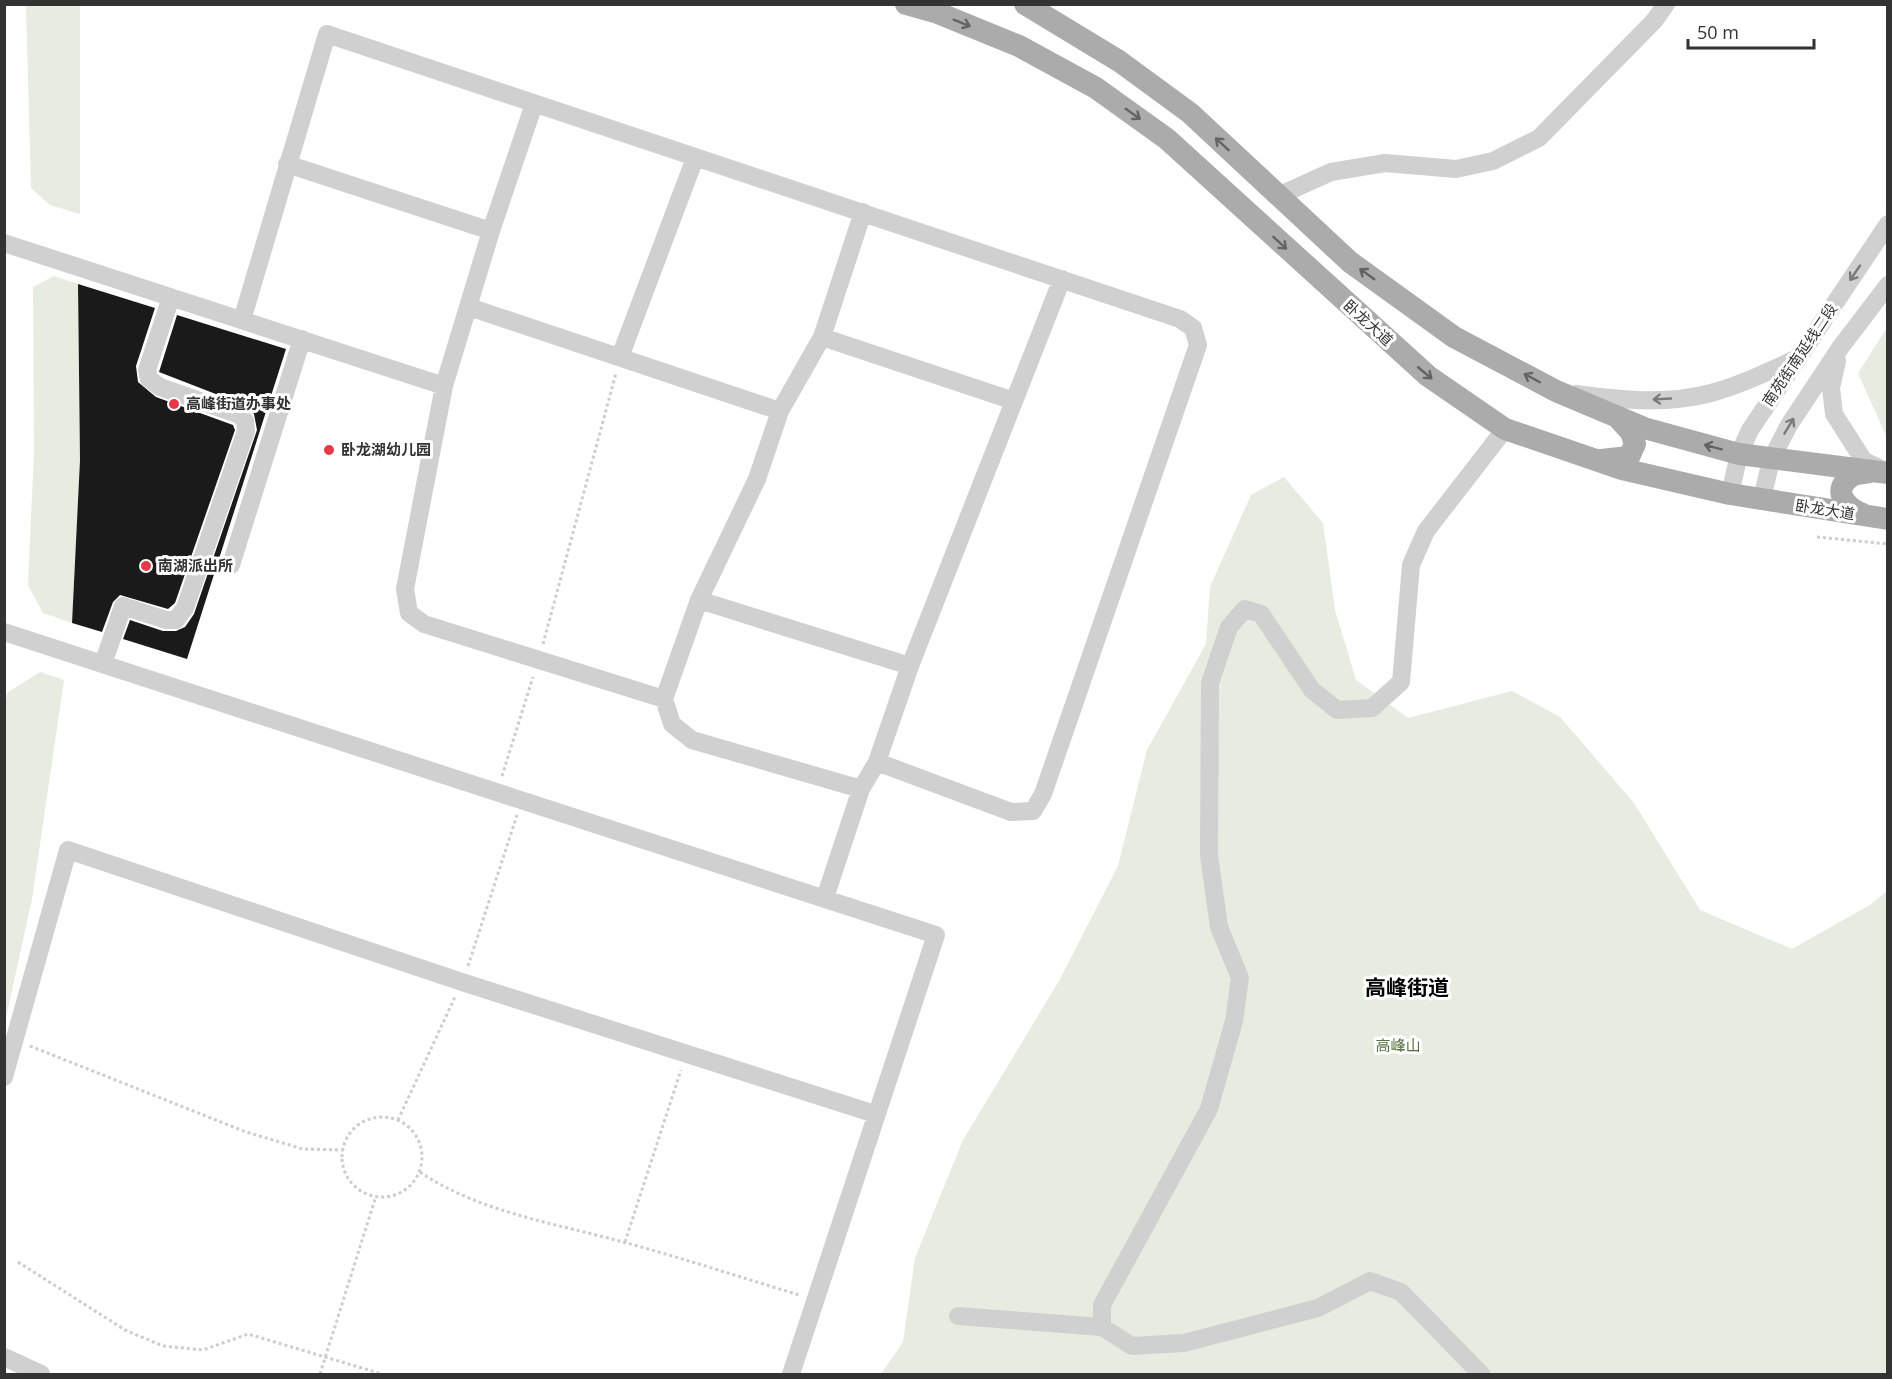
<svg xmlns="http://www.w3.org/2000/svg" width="1892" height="1379" font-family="'Open Sans','Noto Sans SC',sans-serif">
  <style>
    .green { fill: #e6ecdf }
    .building { fill: #1a1a1a }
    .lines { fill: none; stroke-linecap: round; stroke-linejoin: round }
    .path { stroke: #cdcdcd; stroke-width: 3; stroke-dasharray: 3 3; stroke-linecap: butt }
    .minor { stroke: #d0d0d0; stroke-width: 18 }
    .major { stroke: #ababab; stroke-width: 22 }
    .oneway { stroke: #636363 }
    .oneway2 { stroke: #7a7a7a }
    .poi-dot { fill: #e63946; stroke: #fff; stroke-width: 2 }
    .labels { text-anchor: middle; stroke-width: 6; stroke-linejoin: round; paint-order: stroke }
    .street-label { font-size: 15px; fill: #333; stroke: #fff }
    .poi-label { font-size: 15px; font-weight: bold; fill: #333; stroke: #fff; text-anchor: start }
    .park-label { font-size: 15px; fill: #56703f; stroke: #fff }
    .district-label { font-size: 21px; font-weight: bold; fill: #000; stroke: #fff }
  </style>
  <rect width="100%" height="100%" fill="#fff"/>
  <path class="green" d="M26,5H80V214L50,205L31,188Z
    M54,276L78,284L80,460L72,623L43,613L28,585L34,452L33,287Z
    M1887,328L1888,438H1887L1858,373Z
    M1284,477L1323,523L1335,610L1356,680L1408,718L1512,691L1560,717L1634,803L1700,910L1792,949L1870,905L1887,891V1374H881L903,1342L915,1258L963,1140L1059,981L1118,866L1147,750L1206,644L1210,587L1251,495Z
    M40,672L64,680L32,899L5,1022V710L7,693Z"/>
  <path class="building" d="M78,284L155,308L136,366L138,382L156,397L233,425L235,430L175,603L168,609L120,595L113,602L102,632L72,623L80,460Z
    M177,315L286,349L187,659L123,639L130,620L163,631H176L185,627L194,614L257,430L254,414L244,405L159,372Z"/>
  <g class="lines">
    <path class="path" d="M1817,537L1888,544
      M543,644L616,373
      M502,776L533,677
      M468,966L517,815
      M30,1046L246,1132L303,1149L343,1150
      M342 1157a40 40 0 1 1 80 0a40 40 0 1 1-80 0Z
      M398,1120L455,997
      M420,1172C479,1212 554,1223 623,1242C682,1258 740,1277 799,1295
      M625,1242L681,1070
      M18,1262L125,1330L163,1346L203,1350L248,1334L382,1374
      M320,1374L376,1196"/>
    <path class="minor" d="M534,104L491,231L444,386L405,589L409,613L424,624L664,699
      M287,164L491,231
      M1278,196L1331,172L1385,163L1456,169L1493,161L1539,138L1654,21L1666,4
      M4,243L444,386
      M469,307L780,411
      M242,320L327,34L1180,319L1193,328L1198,345L1043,794L1033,811L1011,812L877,762
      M822,337L1014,401
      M620,357L695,158
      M1837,361L1831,388L1834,414L1864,461L1883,470
      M1576,394C1620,400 1667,405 1711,393C1741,385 1769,371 1798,358
      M1730,494L1739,454L1750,430L1888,224
      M1762,499L1771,460L1789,425L1840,348L1888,285
      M231,565L302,339
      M699,600L910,666
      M4,632L936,935L791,1374
      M103,664L123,606L166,620H176L185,608L246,431L245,421L240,415L160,387L149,379L147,370L171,297
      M861,789L692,740L672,724L664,699L699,600L757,479L780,411L822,337L863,212
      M825,898L861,789L877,762L910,666L1062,279
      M4,1077L68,850L462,982L875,1114
      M958,1316L1102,1327
      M4,1357L41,1374
      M1481,1374L1401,1292L1370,1281L1318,1308L1184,1343L1132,1346L1102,1327V1305L1209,1109L1234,1021L1240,978L1219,927L1209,855L1210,683L1229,627L1245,609L1261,614L1312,690L1337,710L1372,708L1401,682L1411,565L1426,531L1505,429"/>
    <path class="major" d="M906,4L938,13L1019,46L1096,88L1167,139L1428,376L1505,429L1622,469L1730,494L1888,519
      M1025,4L1119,61L1190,113L1350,262L1454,337L1556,391L1644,428L1739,454L1888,473
      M1601,460L1629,457L1635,444L1631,432L1619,419
      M1863,514C1846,508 1830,490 1852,476C1856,473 1865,473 1870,472"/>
  </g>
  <defs><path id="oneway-shaft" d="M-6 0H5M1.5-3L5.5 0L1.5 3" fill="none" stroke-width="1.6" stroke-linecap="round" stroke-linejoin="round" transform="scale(1.5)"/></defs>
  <g class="oneway">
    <use href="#oneway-shaft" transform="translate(962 23) rotate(22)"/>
    <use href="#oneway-shaft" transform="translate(1133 114) rotate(35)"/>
    <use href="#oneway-shaft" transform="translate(1222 144) rotate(-137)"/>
    <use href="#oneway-shaft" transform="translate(1280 243) rotate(43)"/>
    <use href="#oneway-shaft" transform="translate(1367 274) rotate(-144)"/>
    <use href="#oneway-shaft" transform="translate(1425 373) rotate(40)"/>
    <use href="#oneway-shaft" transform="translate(1532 378) rotate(-152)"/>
    <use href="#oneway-shaft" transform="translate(1713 447) rotate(-165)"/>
  </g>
  <g class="oneway2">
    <use href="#oneway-shaft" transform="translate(1855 273) rotate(124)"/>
    <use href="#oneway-shaft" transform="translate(1662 399) rotate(177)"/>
    <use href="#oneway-shaft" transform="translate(1789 426) rotate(-59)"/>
  </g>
  <g class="poi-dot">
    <circle cx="174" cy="404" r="6"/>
    <circle cx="329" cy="450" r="6"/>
    <circle cx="146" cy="566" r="6"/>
  </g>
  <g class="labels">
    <g class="street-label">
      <text transform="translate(1368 323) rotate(42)" y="5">卧龙大道</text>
      <text transform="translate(1800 355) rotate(-56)" y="5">南苑街南延线二段</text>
      <text transform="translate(1825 510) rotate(9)" y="5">卧龙大道</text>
    </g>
    <g class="poi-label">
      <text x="186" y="409">高峰街道办事处</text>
      <text x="341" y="455">卧龙湖幼儿园</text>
      <text x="158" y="571">南湖派出所</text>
    </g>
    <g class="park-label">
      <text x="1398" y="1051">高峰山</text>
    </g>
    <g class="district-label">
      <text x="1407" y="995">高峰街道</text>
    </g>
  </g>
  <rect width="1892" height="1379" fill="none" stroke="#333333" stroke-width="12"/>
  <path d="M1688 39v9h126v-9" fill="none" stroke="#333333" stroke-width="3"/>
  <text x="1697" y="39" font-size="18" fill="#333333" stroke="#ffffff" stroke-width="4.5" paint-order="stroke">50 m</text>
</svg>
